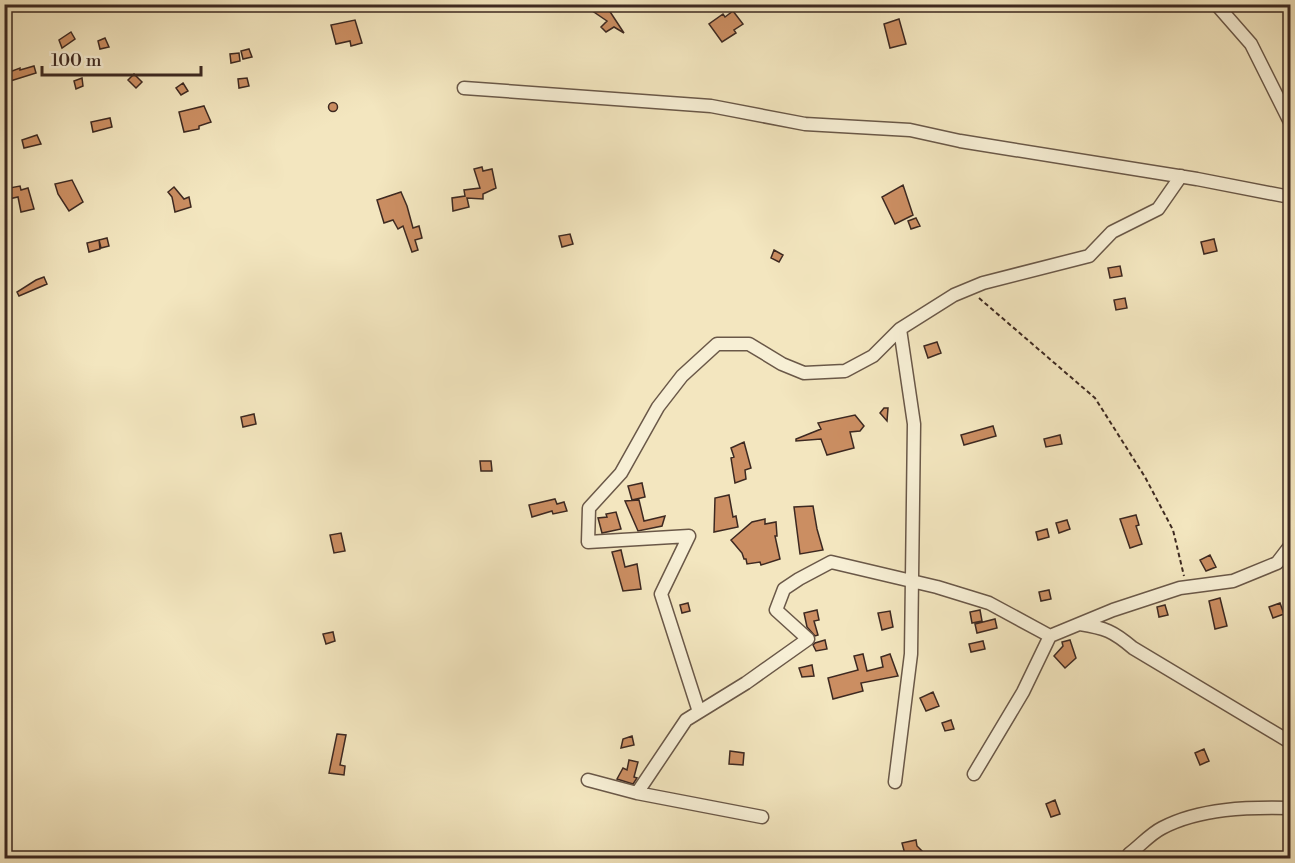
<svg xmlns="http://www.w3.org/2000/svg" width="1295" height="863" font-family="'Libre Bodoni',serif">
  <style>
    .building { fill: #cb8e62; stroke: #3d2921; stroke-width: 1.5 }
    .lines { fill: none; stroke-linecap: round; stroke-linejoin: round }
    .minor-casing { stroke: #6a5848; stroke-width: 15 }
    .path { stroke: #3d2921; stroke-width: 2; stroke-dasharray: 4.5 3; stroke-linecap: butt }
    .minor { stroke: #f7efd5; stroke-width: 12 }
  </style>
  <rect width="100%" height="100%" fill="#f3e6bf"/>
  <filter id="stains"><feTurbulence type="fractalNoise" baseFrequency=".00333" numOctaves="4"/><feColorMatrix values="0 0 0 0 .2 0 0 0 0 .09 0 0 0 0 .02 0 0 0 .5 -.17"/></filter>
  <radialGradient id="worn" r=".72"><stop offset=".6" stop-color="#630" stop-opacity="0"/><stop offset="1" stop-color="#630" stop-opacity=".3"/></radialGradient>
  <path class="building" d="M595,4H605L624,33L614,27L606,32L601,27L607,21L591,10Z
    M733,11L743,24L734,30L736,33L722,42L709,24L723,14L725,17Z
    M899,19L906,44L890,48L884,24Z
    M355,20L362,43L351,46L350,41L336,44L331,25Z
    M71,32L75,39L62,48L59,40Z
    M105,38L109,47L100,49L98,41Z
    M249,49L252,57L243,59L241,51Z
    M239,53L240,61L231,63L230,54Z
    M34,66L36,73L4,83V74L20,68V70Z
    M134,74L142,82L136,88L128,80Z
    M82,78L83,86L76,89L74,81Z
    M247,78L249,86L239,88L238,79Z
    M183,83L188,91L181,95L176,88Z
    M328.5 107a4.5 4.5 0 1 1 9 0a4.5 4.5 0 1 1-9 0Z
    M204,106L211,122L199,126V129L184,132L179,112Z
    M110,118L112,127L93,132L91,122Z
    M37,135L41,144L24,148L22,140Z
    M482,167L483,171L492,169L496,188L483,194V199L467,198L469,207L453,211L452,198L465,196L464,190L480,188L474,169Z
    M72,180L83,202L69,211L58,194L55,184Z
    M903,185L913,215L895,224L882,197Z
    M20,186L21,190L28,188L34,209L21,212L18,197L4,200V189Z
    M174,187L184,199L189,197L191,207L175,212L172,197L168,192Z
    M401,192L407,206L413,228L419,226L422,238L415,240L418,250L412,252L403,226L398,229L393,220L384,223L377,200Z
    M916,218L920,226L911,229L908,221Z
    M570,234L573,244L562,247L559,236Z
    M107,238L109,246L101,248L99,240Z
    M1214,239L1217,251L1204,254L1201,242Z
    M99,240L100,249L89,252L87,243Z
    M774,250L783,255L779,262L771,258Z
    M1120,266L1122,276L1110,278L1108,268Z
    M44,277L47,284L19,296L17,292L36,280Z
    M1125,298L1127,308L1116,310L1114,300Z
    M937,342L941,353L928,358L924,346Z
    M884,408H888L887,421L880,413Z
    M254,414L256,424L243,427L241,417Z
    M855,415L864,426L860,431L850,432L854,448L827,455L821,439L796,441V439L821,429L818,423Z
    M993,426L996,436L964,445L961,435Z
    M1060,435L1062,444L1046,447L1044,439Z
    M744,442L751,468L745,470L746,479L735,483L731,458L734,457L731,448Z
    M480,461H491L492,471H481Z
    M642,483L645,497L632,500L628,486Z
    M729,495L733,517L736,516L738,527L714,532L715,498Z
    M555,499L557,504L564,502L567,511L553,514L552,511L532,517L529,505Z
    M639,500L644,521L665,516L662,526L638,531L625,501Z
    M813,506L817,529L823,550L800,554L794,507Z
    M616,512L621,529L602,533L598,518L607,517L606,514Z
    M1136,515L1139,525L1136,526L1142,544L1130,548L1120,519Z
    M765,519V524L776,522L777,536H775L780,559L761,565L760,562L747,564L746,559H744L742,553L731,540L752,522Z
    M1067,520L1070,529L1059,533L1056,523Z
    M1047,529L1049,537L1038,540L1036,532Z
    M341,533L345,551L334,553L330,535Z
    M621,550L625,567L637,564L641,589L623,591L612,552Z
    M1210,555L1216,567L1206,571L1200,560Z
    M1049,590L1051,599L1041,601L1039,592Z
    M1220,598L1227,626L1215,629L1209,601Z
    M688,603L690,611L682,613L680,605Z
    M1280,603L1284,614L1273,618L1269,607Z
    M1165,605L1168,615L1159,617L1157,607Z
    M817,610L819,620L814,621L818,635L815,636L807,627L804,613Z
    M980,610L982,621L972,623L970,612Z
    M890,611L893,627L882,630L878,613Z
    M995,619L997,628L977,633L975,624Z
    M333,632L335,641L326,644L323,634Z
    M825,640L827,649L816,651L813,645L815,643Z
    M1070,640L1076,658L1065,668L1054,656L1063,646L1062,642Z
    M983,641L985,649L971,652L969,644Z
    M863,654L867,671L883,667L881,657L890,654L898,676L861,683L863,691L833,699L828,678L858,670L854,656Z
    M812,665L814,676L802,677L799,668Z
    M933,692L939,706L926,711L920,698Z
    M951,720L954,729L945,731L942,723Z
    M337,734L346,735L340,765L345,766L344,775L329,773Z
    M632,736L634,745L621,748L623,739Z
    M1204,749L1209,761L1200,765L1195,753Z
    M730,751L744,753L743,765L729,764Z
    M629,760L638,762L634,777L637,778L633,784L617,779L623,768L627,770Z
    M1055,800L1060,814L1051,817L1046,804Z
    M916,840L917,846L922,851L914,858H906L902,843Z"/>
  <g class="lines">
    <g class="minor-casing">
      <path id="minor" d="M1216,4L1251,44L1290,122
        M464,88L711,106L805,124L910,130L960,141L1197,179L1290,197
        M1080,624C1105,628 1113,631 1133,648L1290,742
        M699,712L661,594L689,536L588,542L589,508L621,473L658,407L682,376L717,344H749L782,364L804,373L845,371L873,356L900,329L954,295L983,283L1089,256L1112,232L1158,209L1181,176
        M974,774L1023,692L1050,636L1113,610L1180,588L1233,581L1277,563L1290,546
        M588,780L637,793
        M895,782L911,654L914,424L900,329
        M762,817L637,793L686,720L746,683L808,639L776,610L784,589L799,579L831,562L937,587L989,603L1050,636
        M1129,854C1140,846 1150,834 1162,828C1200,808 1249,807 1290,808"/>
    </g>
    <path class="path" d="M979,298L1095,398L1145,477L1173,530L1184,576"/>
    <use href="#minor" class="minor"/>
  </g>
  <rect width="1295" height="863" fill="none" stroke="#f3e6bf" stroke-width="24"/>
  <rect x="6" y="6" width="1283" height="851" fill="none" stroke="#3d2921" stroke-width="3"/>
  <rect x="12" y="12" width="1271" height="839" fill="none" stroke="#3d2921" stroke-width="1.5"/>
  <path d="M42 66v9h159v-9" fill="none" stroke="#3d2921" stroke-width="3"/>
  <text x="51" y="66" font-size="18" fill="#3d2921" stroke="#f7efd5" stroke-width="4.5" paint-order="stroke">100 m</text>
  <rect width="100%" height="100%" filter="url(#stains)"/>
  <rect width="100%" height="100%" fill="url(#worn)"/>
</svg>
